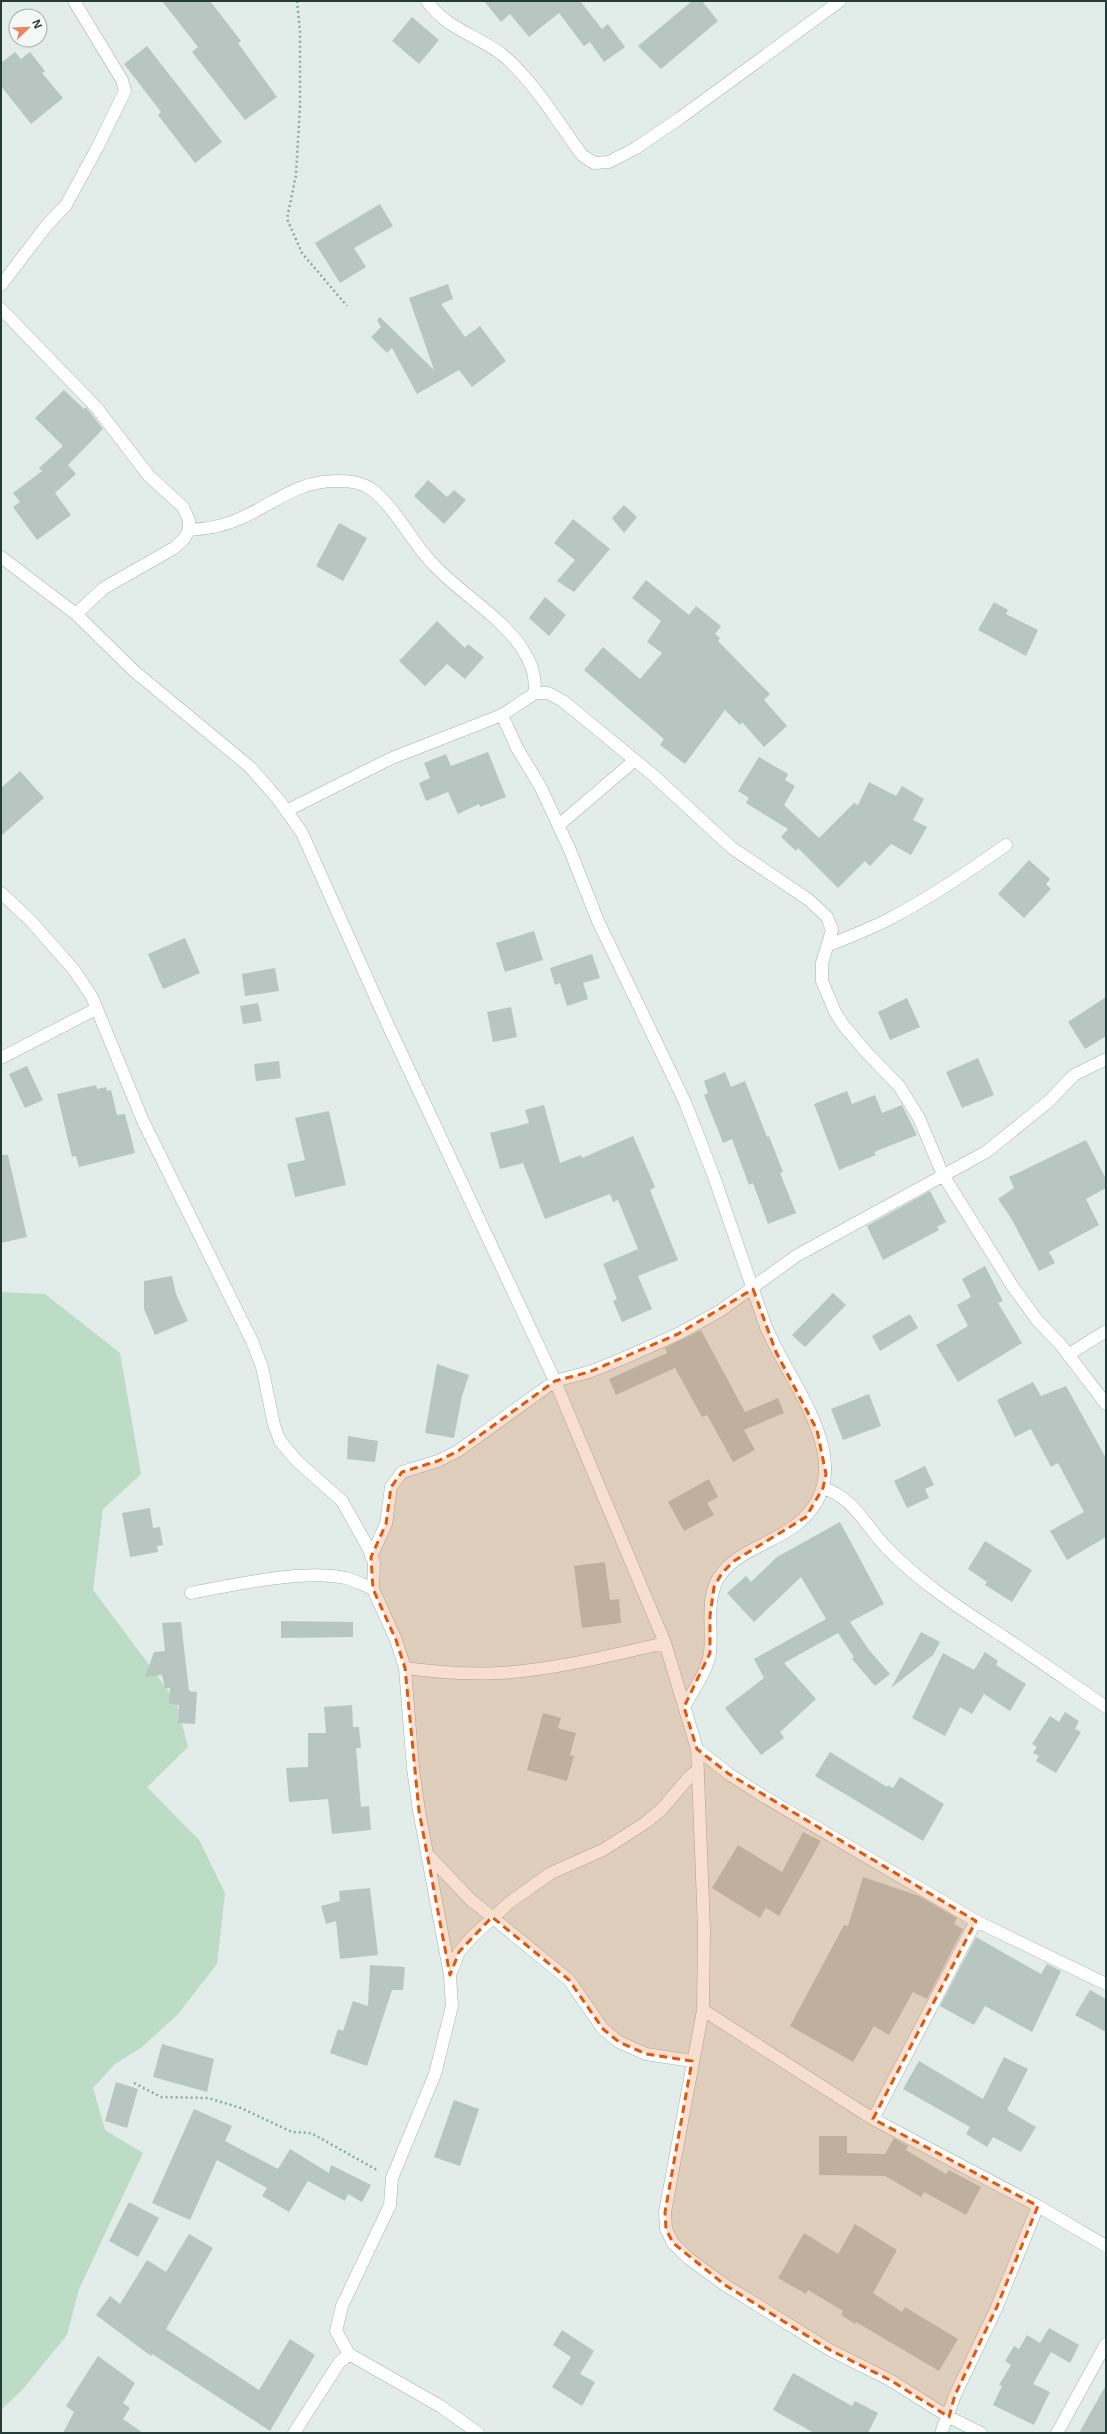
<svg xmlns="http://www.w3.org/2000/svg" width="1107" height="2434" font-family="'Open Sans',sans-serif">
  <style>
    .green { fill: #bcdcc6 }
    .building { fill: #b8c6c1 }
    .lines { fill: none; stroke-linecap: round; stroke-linejoin: round }
    .minor-casing { stroke: #a5b4af; stroke-width: 13 }
    .path { stroke: #85aea2; stroke-width: 2.5; stroke-dasharray: 2 3; stroke-linecap: butt }
    .minor { stroke: #fff; stroke-width: 12 }
    .marked { fill: #de580e; fill-opacity: 0.2; stroke: #de580e; stroke-width: 3; stroke-dasharray: 8 5; stroke-linejoin: round }
  </style>
  <rect width="100%" height="100%" fill="#e2ece8"/>
  <path class="green" d="M1,1292L45,1294L120,1353L141,1474L103,1509L93,1590L176,1701L188,1747L147,1787L199,1840L225,1893L217,1964L178,2014L142,2047L115,2064L93,2088L105,2130L143,2153L79,2289L67,2335L23,2389L1,2410Z"/>
  <path class="building" d="M162,1H210L241,41L238,43L277,97L245,120L192,52L198,47Z
    M484,1H580L602,29L608,24L625,47L604,62L590,42L584,46L559,13L529,37L510,14L501,22Z
    M692,1H702L718,21L661,69L638,46Z
    M412,17L439,40L419,64L392,41Z
    M147,46L222,142L195,163L158,115L161,112L124,64Z
    M15,52L21,59L30,52L45,71L42,73L63,98L31,124L1,86V63Z
    M380,204L393,226L354,248L366,267L340,283L315,243Z
    M448,284L453,299L441,304L465,337L480,326L506,361L472,387L459,370L417,394L392,348L387,353L371,337L381,327L377,320L380,317L434,370L409,298Z
    M64,390L84,409L86,407L103,429L68,465L76,474L55,493L71,515L37,540L13,507L20,502L13,493L42,471L39,468L63,446L35,418Z
    M428,480L447,497L454,490L466,500L444,524L414,496Z
    M624,505L637,517L624,533L612,518Z
    M573,519L610,549L574,592L557,581L575,560L554,543Z
    M339,523L367,538L343,581L316,566Z
    M646,580L689,615L696,606L721,626L715,634L720,638L718,641L770,694L764,700L787,726L764,747L742,722L740,725L725,710L685,764L660,745L664,739L584,670L603,647L640,679L662,653L647,642L661,621L632,598Z
    M545,597L566,615L549,636L529,618Z
    M994,602L1008,610L1006,614L1038,630L1026,656L978,630Z
    M437,621L465,648L468,644L484,657L465,679L447,664L425,686L399,661Z
    M488,752L506,797L480,807L479,804L458,814L448,792L426,801L419,783L430,778L424,763L446,754L451,766Z
    M759,757L788,774L785,780L795,786L784,805L819,838L854,803L858,805L869,782L896,796L902,786L924,799L913,820L927,827L911,855L891,844L870,866L865,861L838,888L798,848L796,851L781,837L788,829L746,803L749,798L738,791Z
    M20,771L44,798L1,836V788Z
    M1029,860L1050,879L1046,884L1051,889L1024,918L998,894Z
    M534,931L543,960L505,972L496,943Z
    M185,938L200,973L163,989L148,954Z
    M592,954L600,978L583,983L588,999L567,1006L560,983L555,985L550,968Z
    M275,968L279,991L245,996L242,974Z
    M1106,997V1036L1085,1049L1068,1022Z
    M907,998L920,1027L890,1040L878,1012Z
    M258,1003L262,1021L243,1024L240,1006Z
    M511,1007L517,1037L493,1042L487,1012Z
    M978,1058L994,1095L962,1108L946,1072Z
    M279,1061L281,1078L256,1081L254,1064Z
    M27,1066L43,1100L25,1108L9,1074Z
    M725,1072L731,1087L745,1081L767,1137L769,1136L783,1172L780,1173L796,1213L768,1224L753,1183L749,1185L732,1139L723,1143L704,1095L708,1093L704,1081Z
    M96,1085L97,1089L106,1087L107,1091L111,1090L117,1115L125,1114L135,1153L79,1167L76,1156L72,1157L57,1094Z
    M847,1091L852,1104L875,1095L882,1113L902,1105L917,1135L874,1152L876,1155L839,1170L814,1104Z
    M544,1105L560,1163L581,1155L582,1158L633,1136L655,1187L650,1190L678,1260L638,1276L652,1309L622,1322L613,1301L617,1299L603,1264L638,1249L618,1200L613,1202L610,1194L545,1219L523,1163L500,1169L490,1133L529,1123L525,1110Z
    M329,1111L346,1185L295,1197L287,1164L305,1160L295,1118Z
    M1086,1140L1106,1179V1188L1086,1199L1099,1225L1049,1252L1055,1263L1039,1271L1011,1218L998,1199L1014,1188L1009,1177Z
    M1,1155H8L27,1237L1,1243Z
    M930,1191L946,1222L937,1227L939,1230L883,1260L867,1226Z
    M985,1266L1003,1301L998,1303L1022,1343L958,1382L936,1345L968,1326L957,1305L971,1297L962,1279Z
    M172,1276L176,1294L188,1321L155,1335L144,1309V1281Z
    M833,1293L846,1305L805,1347L792,1335Z
    M910,1314L918,1328L880,1351L872,1336Z
    M701,1330L745,1412L778,1398L784,1413L744,1430L755,1450L733,1462L707,1415L702,1417L675,1368L616,1395L609,1379L667,1353L665,1348Z
    M437,1364L469,1375L462,1396L454,1438L425,1433Z
    M1033,1382L1041,1396L1066,1386L1106,1458V1537L1067,1560L1050,1531L1084,1512L1058,1463L1051,1467L1031,1429L1015,1437L997,1400Z
    M869,1394L881,1426L843,1440L831,1409Z
    M348,1436L378,1441L375,1462L347,1459Z
    M925,1466L934,1485L925,1489L929,1498L907,1508L894,1481Z
    M709,1479L718,1497L707,1503L714,1515L684,1531L668,1502Z
    M150,1508L153,1528L160,1527L163,1545L157,1546L158,1552L130,1557L122,1513Z
    M840,1522L884,1604L850,1622L869,1650L890,1674L875,1686L852,1659L854,1657L838,1633L784,1663L816,1699L780,1732L784,1738L761,1755L725,1708L764,1678L754,1659L826,1619L801,1577L754,1622L727,1593L746,1576L751,1582L777,1557Z
    M985,1541L1032,1570L1012,1602L985,1585L987,1582L968,1569Z
    M605,1562L610,1600L619,1599L621,1623L582,1628L574,1566Z
    M281,1621L353,1622V1637L281,1638Z
    M181,1622L189,1691L197,1692L195,1724L178,1723L179,1705L169,1704L170,1688H165L162,1675L145,1677L154,1652L165,1651L162,1623Z
    M921,1632L940,1642L933,1655L891,1688Z
    M985,1652L998,1661L996,1665L1026,1684L1010,1711L984,1694L972,1714L960,1707L945,1736L912,1718L943,1653L974,1670Z
    M352,1705L353,1727H359L361,1748H356L361,1807L369,1806L371,1830L332,1834L328,1799L289,1802L286,1768L308,1767V1733H326L324,1707Z
    M1065,1712L1079,1721L1075,1729L1081,1732L1056,1773L1036,1761L1039,1756L1033,1753L1037,1747L1032,1744L1050,1716L1059,1722Z
    M543,1713L561,1718L558,1728L576,1733L570,1755L574,1756L567,1781L527,1770Z
    M830,1752L887,1787L888,1785L893,1788L900,1777L944,1804L923,1841L815,1776Z
    M803,1832L821,1841L779,1916L766,1908L760,1918L712,1888L738,1845L782,1872Z
    M863,1877L919,1896L957,1918L954,1924L963,1929L927,1999L913,1992L889,2035L874,2026L853,2062L790,2026L844,1925L848,1926Z
    M370,1888L378,1955L340,1959L336,1921L326,1924L321,1906L340,1901L339,1891Z
    M976,1937L1041,1974L1047,1964L1061,1971L1032,2032L985,2006L974,2025L940,2006Z
    M370,1965L405,1967L403,1990H392L367,2066L330,2053L338,2029L343,2031L353,2001L368,2006Z
    M1090,1990L1106,1999V2032L1075,2015Z
    M162,2044L214,2059L207,2092L153,2077Z
    M1004,2057L1028,2069L1007,2110L1036,2127L1021,2152L993,2137L987,2147L966,2134L970,2127L903,2089L919,2061L983,2099Z
    M116,2082L138,2089L127,2128L105,2121Z
    M454,2100L479,2109L460,2166L434,2157Z
    M194,2109L232,2126L225,2141L278,2169L290,2149L329,2173L331,2165L371,2185L362,2202L348,2194L345,2201L308,2181L289,2212L262,2196L267,2188L217,2160L190,2220L152,2203Z
    M819,2136H847V2153L885,2154L894,2138L908,2146L906,2150L946,2174L949,2170L981,2187L966,2215L924,2192L921,2197L885,2176L819,2175Z
    M129,2202L159,2218L138,2257L109,2241Z
    M855,2224L897,2250L873,2293L902,2312L905,2307L958,2339L939,2371L856,2322L855,2324L841,2315L843,2311L808,2290L806,2294L778,2278L804,2233L838,2254Z
    M189,2234L213,2248L166,2329L259,2390L290,2339L315,2355L270,2431L152,2354L151,2356L96,2315L110,2296L120,2304L147,2260L166,2272Z
    M1049,2328L1079,2345L1070,2363L1051,2352L1033,2384L1050,2392L1034,2425L993,2405L1002,2386L999,2385L1011,2365L1005,2361L1014,2346L1019,2349L1027,2335L1040,2343Z
    M562,2330L594,2351L580,2374L595,2382L582,2406L552,2387L571,2357L553,2345Z
    M98,2356L135,2383L123,2403L130,2408L123,2419L143,2433H63L74,2412L66,2406Z
    M793,2373L852,2406L855,2401L878,2413L868,2433H814L773,2410Z
    M1106,2385V2433H1079Z"/>
  <g class="lines">
    <g class="minor-casing">
      <path id="minor" d="M427,1C448,31 481,36 505,57C535,83 559,124 582,155L594,163L609,162L636,148L680,118L840,1
        M1,285L47,225L66,205L97,148L125,91L122,80L74,1
        M1,309L96,407L149,476L183,507L189,520V530L184,539L174,548L104,588L76,614
        M189,530C207,529 225,526 241,518C276,503 297,480 339,481C351,481 365,483 375,492C399,513 412,543 434,565C462,595 501,616 523,650C533,666 535,675 535,693
        M1,557L76,614L134,671L250,767L278,799L302,833L388,1025L555,1381L665,1643L697,1749L704,1929L703,2010L665,2212L666,2229L673,2243L688,2258L725,2285L830,2350L890,2380L949,2417L981,2433
        M502,715L517,748L540,786L569,848L598,921L685,1102L713,1174L766,1327C791,1387 866,1470 796,1525C773,1543 740,1550 722,1573C704,1595 713,1627 710,1652C708,1671 693,1690 684,1707
        M286,811L392,758L502,715L535,693H548L563,701L653,775L732,848L809,900L827,917L832,930L822,963V981L835,1012L844,1026L868,1054L899,1086L919,1118L943,1175L1013,1287L1037,1320L1061,1345L1106,1404
        M559,825L635,760
        M1,893L30,920L74,970L92,997L143,1121L252,1341L262,1367L274,1425L280,1441L297,1461L342,1501L370,1551L374,1563L373,1589L396,1640L405,1668L413,1768L419,1811L450,1975L452,2006L435,2074L392,2178L390,2205L342,2306L336,2331L349,2354L440,2406L478,2433
        M829,945C849,937 870,929 889,919C930,898 968,872 1006,845
        M1,1058L96,1009
        M1068,1355L1106,1331
        M823,1488C853,1497 866,1526 886,1547C919,1582 961,1609 1001,1635C1037,1659 1071,1683 1106,1707
        M371,1557L386,1524L391,1487L402,1472L438,1461L458,1451L555,1381L589,1372L622,1359L678,1334L720,1311L796,1256L986,1152L1048,1102L1074,1075L1106,1059
        M191,1593C231,1585 306,1569 345,1578C355,1580 365,1586 373,1589
        M405,1668C436,1672 468,1675 499,1673C555,1670 611,1655 665,1643
        M697,1749L729,1774L763,1796L976,1921L1106,1984
        M429,1856L471,1900L569,1980L603,2029L619,2042L646,2054L692,2061
        M450,1975L459,1952L472,1937L510,1902L551,1873L603,1850L645,1823L661,1810L690,1776L698,1770
        M703,2010L873,2119L1038,2206L1106,2246
        M873,2119L976,1921
        M294,2433L339,2363L349,2354
        M941,2433L955,2395L996,2309L1038,2206
        M1057,2433L1106,2344"/>
    </g>
    <path class="path" d="M297,1L300,32V106L296,175L287,219L302,253L347,306
      M134,2083L161,2097L208,2098L241,2108L292,2132L311,2133L377,2170"/>
    <use href="#minor" class="minor"/>
  </g>
  <path class="marked" d="M753,1289L776,1352L817,1430L826,1474L823,1488L806,1517L734,1561L722,1573L714,1587L710,1616V1653L684,1707L697,1749L729,1774L976,1921L873,2119L1038,2206L996,2309L955,2395L949,2417L890,2380L830,2350L725,2285L673,2243L666,2229L665,2212L692,2061L646,2054L619,2042L603,2029L569,1980L492,1917L459,1952L450,1975L419,1811L405,1668L396,1640L373,1589L371,1557L386,1524L391,1487L402,1472L438,1461L458,1451L555,1381L589,1372L678,1334Z"/>
  <rect width="1107" height="2434" fill="none" stroke="#233c36" stroke-width="4"/>
  <g transform="translate(28 28) rotate(67)"><circle r="19" fill="#f3f8f6" stroke="#a0ada9"/>
  <path d="M0-3L7 15L0 10L-7 15Z" fill="#ea8662"/>
  <text y="-6" font-size="11" font-weight="bold" text-anchor="middle" fill="#233c36">N</text>
  </g>
</svg>
